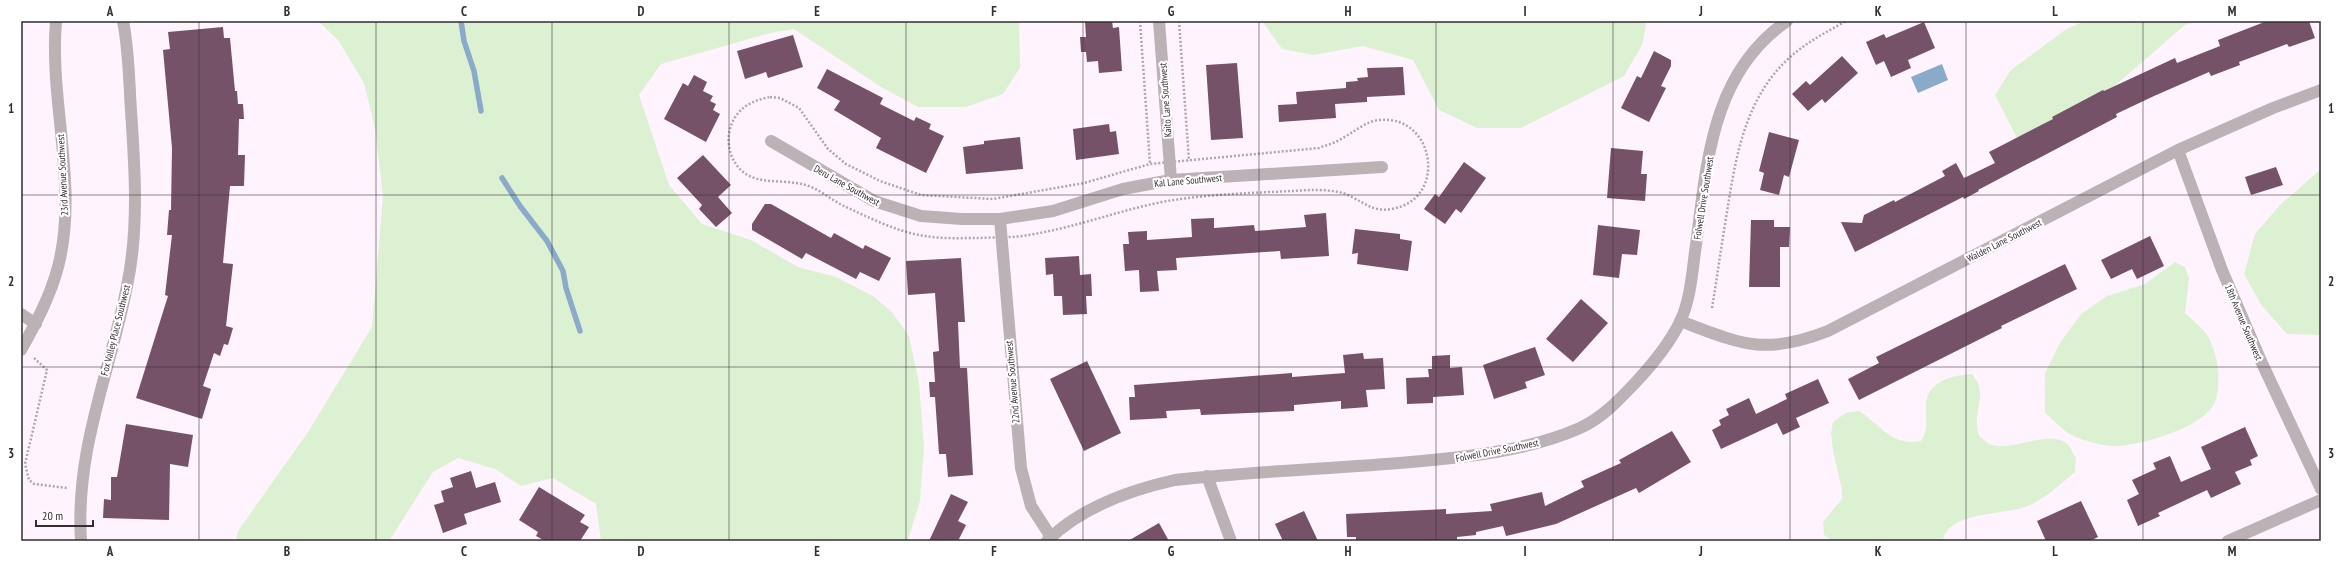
<svg xmlns="http://www.w3.org/2000/svg" width="2342" height="562" font-family="'PT Sans Narrow',sans-serif">
  <style>
    .green { fill: #dcf1d2 }
    .water { fill: #8aaac9 }
    .lines { fill: none; stroke-linecap: round; stroke-linejoin: round }
    .stream { stroke: #8aaac9; stroke-width: 5.5 }
    .building { fill: #765269 }
    .path { stroke: #afa5af; stroke-width: 2.5; stroke-dasharray: 2 2; stroke-linecap: butt }
    .minor { stroke: #bcb1b5; stroke-width: 12 }
    .grid { fill: none; stroke: #342d34; stroke-width: 1; stroke-opacity: 0.55 }
    .labels { text-anchor: middle; stroke-width: 4; stroke-linejoin: round; paint-order: stroke }
    .street-label { font-size: 10px; fill: #342d34; stroke: #fff }
    .neatline { fill: none; stroke: #342d34; stroke-width: 1.5 }
    .grid-label { font-size: 13px; text-anchor: middle; font-weight: bold; fill: #342d34 }
  </style>
  <rect width="100%" height="100%" fill="#fff3fe"/>
  <path class="green" d="M318,21H1019L1020,68L1003,94L966,107H918L881,87L794,29L770,33L661,64L639,95L669,185L702,224L751,240L798,267L836,277L873,296L892,312L909,336L919,383L924,447L920,501L908,540L601,541L596,504L553,478L521,486L495,469L458,458L433,472L389,541H236L238,531L308,432L372,327L383,196L375,128L364,83L338,40Z
    M1262,21H1647L1642,45L1624,76L1521,128H1477L1439,110L1413,60L1363,46L1313,55L1282,49Z
    M2084,21H2198L2185,25L2090,107L2017,138L1995,95L2011,70L2065,30Z
    M2321,169V335L2287,334L2262,306L2244,274L2255,234L2280,205Z
    M2175,262L2185,267L2189,278L2185,313C2191,319 2199,325 2205,332C2218,349 2222,382 2215,402C2205,427 2140,446 2115,446C2106,447 2082,440 2074,436C2064,432 2054,420 2045,413V373L2060,343L2081,314L2107,296L2145,284Z
    M1972,374C1985,390 1979,399 1977,417C1976,423 1978,430 1979,436C1982,438 1986,442 1989,444C2012,453 2046,429 2066,443C2070,446 2073,454 2076,458L2075,472C2061,484 2047,497 2030,505C2009,516 1947,510 1943,541H1833L1824,535L1823,522L1842,499V490L1833,450L1831,433L1833,422L1846,413L1859,411C1882,426 1892,447 1921,441C1930,425 1925,422 1926,405C1927,382 1952,375 1972,374Z"/>
  <path class="water" d="M1942,64L1948,80L1918,93L1911,77Z"/>
  <g class="lines">
    <path class="stream" d="M461,21L464,41L474,71L481,111
      M502,178L520,206L547,241L563,271L566,288L580,331"/>
  </g>
  <path class="building" d="M1085,21H1112L1113,28L1119,27L1122,71L1099,73L1098,61L1087,62L1086,52H1081L1080,37H1086Z
    M2267,21H2309L2315,38L2289,47L2287,44L2239,62L2240,65L2211,76L2209,72L2154,96L2116,114L2117,117L1978,190L1979,191L1964,199L1963,197L1855,252L1841,222L1862,223L1864,215L1894,200L1895,202L1945,176L1942,171L1956,163L1964,178L1995,163L1989,152L2053,119L2052,117L2103,90L2104,91L2175,58L2177,63L2220,46L2218,40Z
    M1924,22L1935,48L1908,60L1911,68L1891,77L1884,61L1876,65L1866,42L1884,34L1886,38Z
    M223,27L224,38H230L235,91H237L238,104H243L244,119H239L238,155H245L244,186H230L223,263L233,264L226,326L233,328L228,345L224,344L220,356L214,353L203,386L211,389L202,419L136,398L168,296L165,295L172,235H167L169,210H171L172,148L163,50L170,49L168,32Z
    M793,35L803,67L768,78L766,72L745,79L737,51Z
    M1654,51L1671,60V66L1661,86L1666,88L1649,122L1621,108L1637,76L1641,78Z
    M1842,56L1858,73L1825,103L1822,99L1808,111L1792,94L1806,81L1810,85Z
    M1237,63L1243,138L1211,140L1206,65Z
    M1403,67L1405,95L1367,97V102L1335,104L1336,118L1279,122L1278,105L1297,104L1296,92L1346,88V82L1358,81L1357,78L1368,77L1367,68Z
    M827,69L883,98L880,104L914,121L916,117L931,124L929,129L944,136L926,173L876,148L881,138L834,110L840,101L817,88Z
    M694,75L707,82L703,91L713,96L710,101L716,104L713,110L720,114L706,142L664,119L683,83L688,86Z
    M1109,124L1110,132L1116,131L1119,154L1076,160L1073,129Z
    M1769,132L1799,140L1789,177L1784,175L1779,195L1760,190L1764,173L1759,171Z
    M1020,137L1023,169L966,174L963,147L984,144V141Z
    M1611,148L1643,151L1641,174H1647L1645,201L1607,198Z
    M703,155L731,185L718,197L732,213L716,227L699,209L702,205L677,178Z
    M1464,162L1486,178L1461,213L1456,209L1445,224L1424,209L1435,194L1439,197Z
    M2276,167L2283,185L2251,195L2245,177Z
    M765,204H771L831,238L834,233L863,249L865,245L891,258L879,281L860,272L856,279L806,253L802,259L752,230V224Z
    M1326,213L1329,256L1281,259L1280,251L1176,258L1177,270L1157,271L1159,291L1140,292L1139,270L1125,271L1123,244H1129L1128,232L1147,231V240L1192,237L1191,219L1214,218V228L1254,225L1255,231L1306,227L1304,215Z
    M1751,220H1774V227H1790L1789,247H1780V287H1749Z
    M1598,225L1640,230L1637,255L1622,254L1619,278L1593,275Z
    M1355,229L1400,234V239L1412,241L1408,271L1357,264L1358,253L1352,254Z
    M2150,236L2164,266L2137,279L2132,269L2111,279L2101,260Z
    M1079,256L1080,275L1091,274L1092,296H1086L1087,314L1063,315L1062,296H1054L1053,274L1046,275L1045,258Z
    M961,258L965,322H958L960,368H967L973,475L948,477L946,454H939L935,397H930L929,382H935L933,352L939,351L935,293L908,295L906,261Z
    M2065,264L2077,289L2001,326L2002,328L1859,400L1848,379L1879,363L1876,357Z
    M1581,299L1608,323L1573,362L1546,339Z
    M1535,347L1545,375L1525,382L1527,388L1494,399L1483,365Z
    M1363,353L1364,359L1383,358L1385,389L1366,390L1368,407L1341,409V401L1294,405V411L1201,415L1200,409L1166,411L1167,418L1130,420L1129,397H1135L1134,385L1292,373V377L1345,373L1343,355Z
    M1450,355V368L1462,367L1464,395L1433,397V403L1407,404L1406,378L1429,377L1428,369H1432V356Z
    M1087,361L1121,433L1084,451L1050,379Z
    M1818,379L1829,403L1796,418L1800,427L1783,435L1777,423L1721,449L1712,430L1721,425L1719,420L1729,415L1726,409L1749,398L1756,414L1787,399L1785,394Z
    M126,424L193,435L188,467L170,464L169,520L103,518L104,499L111,500V477H117Z
    M2245,427L2258,456L2250,460L2252,465L2235,472L2241,484L2211,498L2207,490L2158,513L2160,516L2138,526L2127,500L2139,494L2132,480L2156,469L2153,463L2170,456L2181,482L2211,469L2201,447Z
    M1672,431L1691,462L1639,493L1636,488L1556,524L1506,536L1503,526L1476,532V535L1457,537V541H1356V537H1347L1346,514L1446,509V514L1492,511L1490,504L1542,492L1545,506L1584,487L1581,481L1621,463L1619,460Z
    M471,471L476,488L495,482L501,502L464,514L467,524L443,533L434,505L444,502L441,491L453,487L450,478Z
    M539,487L585,515L580,522L589,527L580,541H545L536,536L538,532L519,520Z
    M951,494L968,502L958,521L966,525L958,541H929Z
    M2081,501L2098,537L2090,541H2046L2037,521Z
    M1304,511L1318,541H1283L1275,524Z
    M1159,523L1169,541H1128Z"/>
  <g class="lines">
    <path class="path" d="M1140,21L1150,164
      M1179,21L1189,161
      M770,97L780,98L799,108L828,149L846,164L880,181L921,195L993,199L1084,183L1150,164L1319,148C1326,145 1333,144 1339,140C1353,133 1364,122 1379,120C1436,114 1448,201 1391,209C1374,212 1366,204 1352,197C1340,190 1324,190 1310,190C1261,193 1211,193 1162,202C1117,211 1074,228 1028,235C1013,238 996,237 980,238C962,238 942,239 925,236C897,232 870,218 844,206C833,201 823,192 811,187C783,175 748,192 732,157C728,147 727,134 732,123C739,107 753,100 770,97Z
      M1712,308C1717,278 1721,248 1726,218C1735,162 1743,101 1788,59C1805,43 1825,33 1846,21
      M34,358L47,370L25,464L29,480L34,484L67,488"/>
    <path class="minor" d="M1159,21L1171,180
      M771,141L874,201L921,216L962,219H1000L1053,211L1123,189L1171,180L1382,167
      M2178,150L2222,270L2261,361L2321,489
      M1000,219L1021,468L1031,506L1051,537
      M21,314L36,324
      M1680,321C1741,344 1764,356 1828,331L2178,150L2273,108L2321,90
      M21,350C36,323 50,297 58,267C79,187 49,102 56,21
      M1207,476L1231,541
      M81,541C75,449 110,373 127,286C139,229 135,169 131,111C129,81 129,51 123,21
      M1047,541C1080,508 1130,490 1175,480C1253,471 1332,469 1411,462C1467,457 1528,451 1580,428C1602,418 1619,400 1635,383C1652,365 1669,344 1680,322C1690,301 1692,275 1695,252C1707,167 1709,75 1787,21
      M2228,541L2321,500"/>
  </g>
  <path class="grid" d="M199,21V541M376,21V541M552,21V541M729,21V541M906,21V541M1083,21V541M1259,21V541M1436,21V541M1613,21V541M1790,21V541M1966,21V541M2143,21V541M21,195H2321M21,367H2321"/>
  <g class="labels">
    <g class="street-label">
      <text transform="translate(1165 100) rotate(-94)" y="4">Kaito Lane Southwest</text>
      <text transform="translate(62 175) rotate(-93)" y="4">23rd Avenue Southwest</text>
      <text transform="translate(1188 180) rotate(-5)" y="4">Kal Lane Southwest</text>
      <text transform="translate(847 185) rotate(29)" y="4">Deru Lane Southwest</text>
      <text transform="translate(1703 198) rotate(-81)" y="4">Folwell Drive Southwest</text>
      <text transform="translate(2004 240) rotate(-27)" y="4">Walden Lane Southwest</text>
      <text transform="translate(2244 322) rotate(67)" y="4">18th Avenue Southwest</text>
      <text transform="translate(115 330) rotate(-76)" y="4">Fox Valley Place Southwest</text>
      <text transform="translate(1012 382) rotate(-95)" y="4">22nd Avenue Southwest</text>
      <text transform="translate(1497 450) rotate(-11)" y="4">Folwell Drive Southwest</text>
    </g>
  </g>
  <rect width="2342" height="562" fill="none" stroke="#ffffff" stroke-width="44"/>
  <path d="M36 520v6h57v-6" fill="none" stroke="#342d34" stroke-width="2"/>
  <text x="42" y="520" font-size="12" fill="#342d34" stroke="#ffffff" stroke-width="3" paint-order="stroke">20 m</text>
  <rect x="22" y="22" width="2298" height="518" class="neatline"/>
  <g class="grid-label">
    <text x="110" y="16">A</text>
    <text x="287" y="16">B</text>
    <text x="464" y="16">C</text>
    <text x="641" y="16">D</text>
    <text x="817" y="16">E</text>
    <text x="994" y="16">F</text>
    <text x="1171" y="16">G</text>
    <text x="1348" y="16">H</text>
    <text x="1525" y="16">I</text>
    <text x="1701" y="16">J</text>
    <text x="1878" y="16">K</text>
    <text x="2055" y="16">L</text>
    <text x="2232" y="16">M</text>
    <text x="11" y="113">1</text>
    <text x="2331" y="113">1</text>
    <text x="11" y="286">2</text>
    <text x="2331" y="286">2</text>
    <text x="11" y="458">3</text>
    <text x="2331" y="458">3</text>
    <text x="110" y="556">A</text>
    <text x="287" y="556">B</text>
    <text x="464" y="556">C</text>
    <text x="641" y="556">D</text>
    <text x="817" y="556">E</text>
    <text x="994" y="556">F</text>
    <text x="1171" y="556">G</text>
    <text x="1348" y="556">H</text>
    <text x="1525" y="556">I</text>
    <text x="1701" y="556">J</text>
    <text x="1878" y="556">K</text>
    <text x="2055" y="556">L</text>
    <text x="2232" y="556">M</text>
  </g>
</svg>
